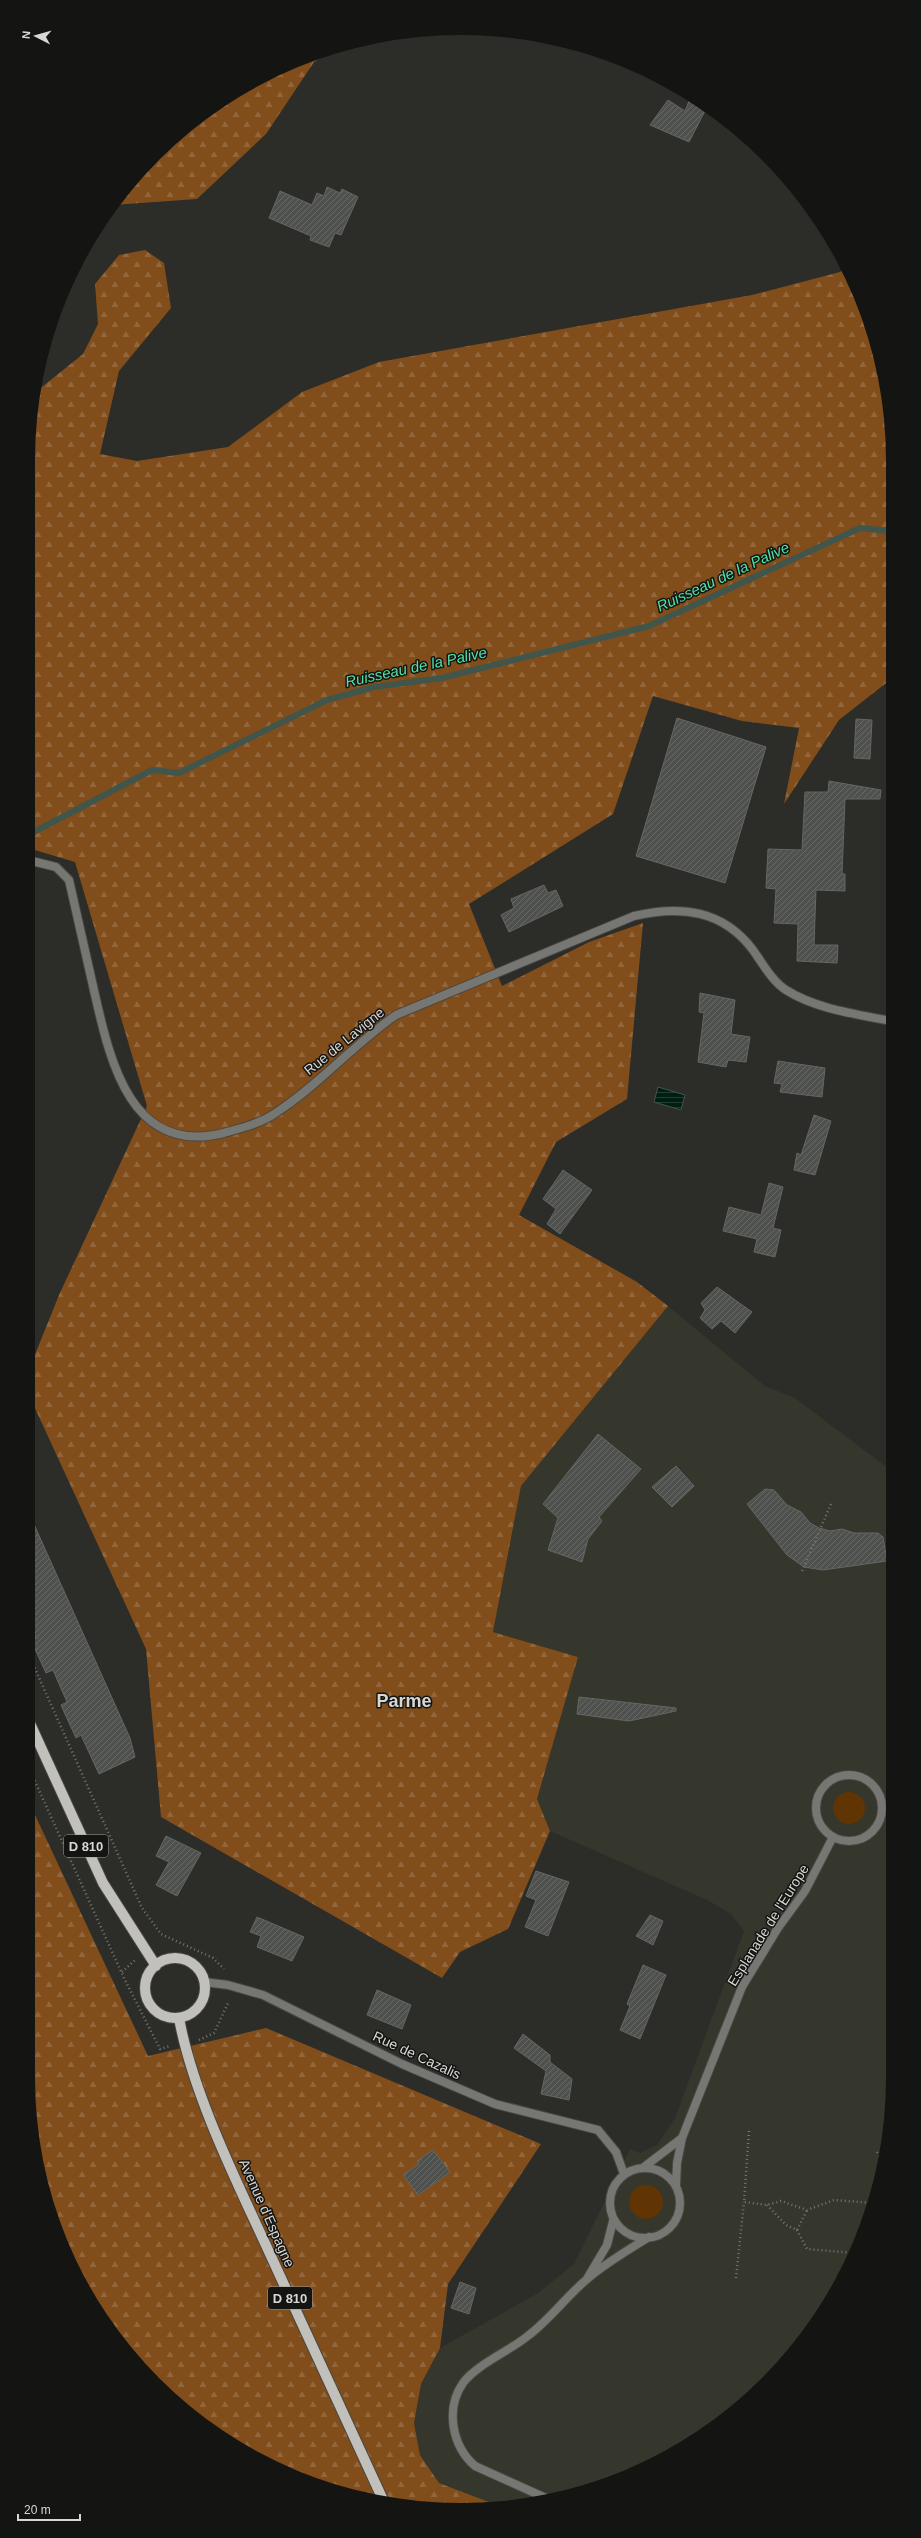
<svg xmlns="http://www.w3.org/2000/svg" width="921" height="2538" font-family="Helvetica,sans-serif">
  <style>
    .built { fill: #35362c }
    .grass { fill: #613403 }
    .forest { fill: url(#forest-firs) }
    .water { fill: url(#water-rules); stroke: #40564c }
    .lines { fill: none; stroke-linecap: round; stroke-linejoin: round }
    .stream { stroke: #40564c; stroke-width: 6 }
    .building { fill: url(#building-hatch); stroke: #646763 }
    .lane-casing { stroke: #474744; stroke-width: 10 }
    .street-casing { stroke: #474744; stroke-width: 10 }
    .primary-casing { stroke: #474744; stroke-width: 12 }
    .path { stroke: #777773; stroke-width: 2.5; stroke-dasharray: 1 3; stroke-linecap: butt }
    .lane { stroke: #767673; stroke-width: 8 }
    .street { stroke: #767673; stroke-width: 8 }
    .primary { stroke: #c2c0bb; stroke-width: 10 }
    .labels { text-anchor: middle; stroke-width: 3; stroke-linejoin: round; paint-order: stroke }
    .shield { fill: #141412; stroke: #9c9c9a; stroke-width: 1 }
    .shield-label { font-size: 13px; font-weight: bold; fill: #d7d7d4 }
    .street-label { font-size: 14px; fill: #d7d7d4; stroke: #141412 }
    .water-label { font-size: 15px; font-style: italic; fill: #52e2a8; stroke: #141412 }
    .district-label { font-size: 18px; font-weight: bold; fill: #d7d7d4; stroke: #141412 }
  </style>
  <defs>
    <pattern id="forest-firs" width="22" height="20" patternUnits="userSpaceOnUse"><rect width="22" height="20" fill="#814d1a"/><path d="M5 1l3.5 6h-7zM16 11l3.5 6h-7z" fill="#92663a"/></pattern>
    <pattern id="water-rules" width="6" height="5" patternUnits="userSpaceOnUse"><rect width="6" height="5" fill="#001e11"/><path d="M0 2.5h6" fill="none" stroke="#243e33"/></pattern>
    <pattern id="building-hatch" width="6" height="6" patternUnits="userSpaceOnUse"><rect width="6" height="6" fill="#4e514d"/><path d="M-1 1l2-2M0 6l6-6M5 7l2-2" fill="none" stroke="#676966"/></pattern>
  </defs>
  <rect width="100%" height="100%" fill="#2c2c28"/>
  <path class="built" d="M668,1306L765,1386L795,1398L892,1471L893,2077L878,2189L848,2269L820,2318L766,2383L701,2437L652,2465L572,2495L502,2507L439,2483L420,2455L414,2423L421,2384L440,2348L538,2293L574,2264L630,2149L640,2153L657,2145L675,2118L744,1931L731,1914L707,1900L550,1831L537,1799L578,1657L493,1632L521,1486Z"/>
  <path class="grass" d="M833 1808a16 16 0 1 1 32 0a16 16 0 1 1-32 0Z
    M629 2202a17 17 0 1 1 34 0a17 17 0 1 1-34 0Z"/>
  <path class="forest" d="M339,47L314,62L266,134L197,199L113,205L175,135L244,86L321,51Z
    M145,250L164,263L171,308L119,371L100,454L137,461L228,447L302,392L379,362L752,295L840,272L847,267L878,348L889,404L890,680L839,720L784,804L799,728L742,721L653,696L613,814L469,904L502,986L589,942L643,923L627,1099L556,1142L519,1215L637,1282L668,1306L521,1486L493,1632L578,1657L537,1799L550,1831L508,1929L460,1952L442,1978L161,1817L146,1649L28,1393V1372L59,1295L147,1106L75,862L28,848V460L37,391L83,354L98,324L95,284L119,255Z
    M28,1800L148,2056L266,2028L541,2144L448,2284L440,2348L421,2384L414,2423L420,2455L439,2483L502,2507L489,2509L404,2506L348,2495L269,2465L197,2421L135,2363L86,2294L61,2243L36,2162L28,2077Z"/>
  <path class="water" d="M658,1087L685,1095L681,1110L654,1102Z"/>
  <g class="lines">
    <path class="stream" d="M28,835L152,770L179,773L327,700L374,687L442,678L649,626L860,528L890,531"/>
  </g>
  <path class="building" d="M691,96L707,107L689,142L650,125L668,100L685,111Z
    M327,187L340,193L342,189L358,197L341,235L335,233L329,247L310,240L311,236L269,218L280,191L312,205L317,193L324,196Z
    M677,718L766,747L725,883L636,856Z
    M856,719L872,720L870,759L854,758Z
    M829,781L881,790L880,799H845L842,874H845V891L816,890L814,945H838L837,963L797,961L798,924L774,923L776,889L766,888L768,849L802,850L805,792H828Z
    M544,885L548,893L556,890L563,906L509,932L501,915L514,908L511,899Z
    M700,993L735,1000L731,1034L750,1037L746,1062L728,1060L726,1067L698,1062L704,1013L699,1012Z
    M778,1061L825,1068L822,1097L780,1092L782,1084L774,1083Z
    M814,1115L831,1121L815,1175L794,1170L797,1153L801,1155Z
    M563,1170L592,1190L560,1234L547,1224L556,1209L543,1199Z
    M769,1183L783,1187L773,1228L781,1230L775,1257L754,1252L757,1239L723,1231L729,1207L761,1215Z
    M717,1287L752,1312L735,1333L721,1321L712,1329L700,1318L705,1310L701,1303Z
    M598,1434L641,1469L599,1517L602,1521L588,1539L582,1562L548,1550L558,1518L543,1504Z
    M676,1466L694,1486L672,1507L652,1487Z
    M765,1489L774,1490L787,1505L801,1512L810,1523L819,1528L830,1531L842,1529L854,1533H878L883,1537L887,1561L823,1570L804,1567L787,1555L747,1504Z
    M28,1511L130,1738L135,1757L99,1774L81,1735L76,1738L65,1714L61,1705L67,1702L53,1670L46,1673L31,1640L36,1637L28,1620Z
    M579,1697L676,1708V1711L629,1721L577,1714Z
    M166,1836L201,1853L177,1896L156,1885L169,1862L156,1856Z
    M536,1871L569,1882L548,1936L525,1927L536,1900L526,1896Z
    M650,1915L663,1921L653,1945L636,1936Z
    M257,1917L304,1937L292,1961L257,1947L261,1936L250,1932Z
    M643,1965L666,1975L640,2039L620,2030L630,2006L627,2004Z
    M377,1990L411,2005L402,2029L367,2015Z
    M523,2034L550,2055V2062L572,2079L569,2100L541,2094L546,2071L514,2048Z
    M433,2150L450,2172L418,2195L403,2175L419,2164L417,2161Z
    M460,2282L476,2288L469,2314L451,2308Z"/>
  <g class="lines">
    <g class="lane-casing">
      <path id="lane" d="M816 1808a33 33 0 1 1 66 0a33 33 0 1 1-66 0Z
        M616,2152L624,2174
        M644,2167L682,2138
        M610 2203a35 35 0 1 1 70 0a35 35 0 1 1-70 0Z
        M676,2186L677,2163L682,2138L742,1987L778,1928L805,1891L833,1837
        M588,2277L607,2245L613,2221
        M548,2499L475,2466C452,2446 445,2409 463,2383C477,2364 510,2351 529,2335C550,2319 566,2297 586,2280C604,2264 628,2250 649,2237"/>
    </g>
    <g class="street-casing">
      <path id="street" d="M28,860L56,867L69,880C77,916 85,951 93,986C109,1056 128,1157 224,1133C242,1128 262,1123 277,1112C320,1084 354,1044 396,1015L634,916C681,905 723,910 753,950C762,963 773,982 786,990C816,1009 856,1014 891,1021
        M204,1982L228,1985L263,1995L402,2064L495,2104L598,2130L616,2152"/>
    </g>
    <g class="primary-casing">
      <path id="primary" d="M28,1719L103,1883L156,1966
        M145 1988a30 30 0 1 1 60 0a30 30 0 1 1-60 0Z
        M179,2018C192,2090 233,2174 264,2241C304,2328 344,2415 384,2502"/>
    </g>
    <path class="path" d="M802,1571L831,1504
      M28,1653L142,1908L161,1934L213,1958L224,1969
      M28,1766L124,1978L160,2049L170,2046
      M122,1972L135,1960
      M199,2040L214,2033L229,2001
      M749,2131L744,2202L767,2205L781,2201L807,2210L834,2200L873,2203
      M877,2152L882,2160
      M767,2205L786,2225L797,2230L807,2210
      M797,2230L807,2249L854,2253
      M736,2278L744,2202"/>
    <use href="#lane" class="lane"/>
    <use href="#street" class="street"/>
    <use href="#primary" class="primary"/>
  </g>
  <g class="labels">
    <g class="shield">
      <rect x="64" y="1835" width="44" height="22" rx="3"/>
      <rect x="268" y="2287" width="44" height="22" rx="3"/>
    </g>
    <g class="shield-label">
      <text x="86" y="1851">D 810</text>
      <text x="290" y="2303">D 810</text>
    </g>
    <g class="street-label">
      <text transform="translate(344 1041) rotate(-39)" y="5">Rue de Lavigne</text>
      <text transform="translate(768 1925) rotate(-58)" y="5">Esplanade de l'Europe</text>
      <text transform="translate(417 2055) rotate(25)" y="5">Rue de Cazalis</text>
      <text transform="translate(267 2213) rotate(66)" y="5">Avenue d'Espagne</text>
    </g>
    <g class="water-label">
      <text transform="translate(723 577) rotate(-25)" y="5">Ruisseau de la Palive</text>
      <text transform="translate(416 667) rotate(-12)" y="5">Ruisseau de la Palive</text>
    </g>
    <g class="district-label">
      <text x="404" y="1707">Parme</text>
    </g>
  </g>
  <path d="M0 0H921V2538H0ZM460 35H461A425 425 0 0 1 886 460V2078A425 425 0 0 1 461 2503H460A425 425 0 0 1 35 2078V460A425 425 0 0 1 460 35Z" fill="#141412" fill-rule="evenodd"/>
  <g transform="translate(36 36) rotate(276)" stroke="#141412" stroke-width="3" paint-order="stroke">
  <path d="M0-3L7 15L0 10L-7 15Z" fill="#d7d7d4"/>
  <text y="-6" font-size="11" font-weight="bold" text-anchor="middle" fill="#d7d7d4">N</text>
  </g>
  <path d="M18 2514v6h62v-6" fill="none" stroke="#d7d7d4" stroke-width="2"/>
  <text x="24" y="2514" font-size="12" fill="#d7d7d4" stroke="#141412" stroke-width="3" paint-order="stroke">20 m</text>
</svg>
